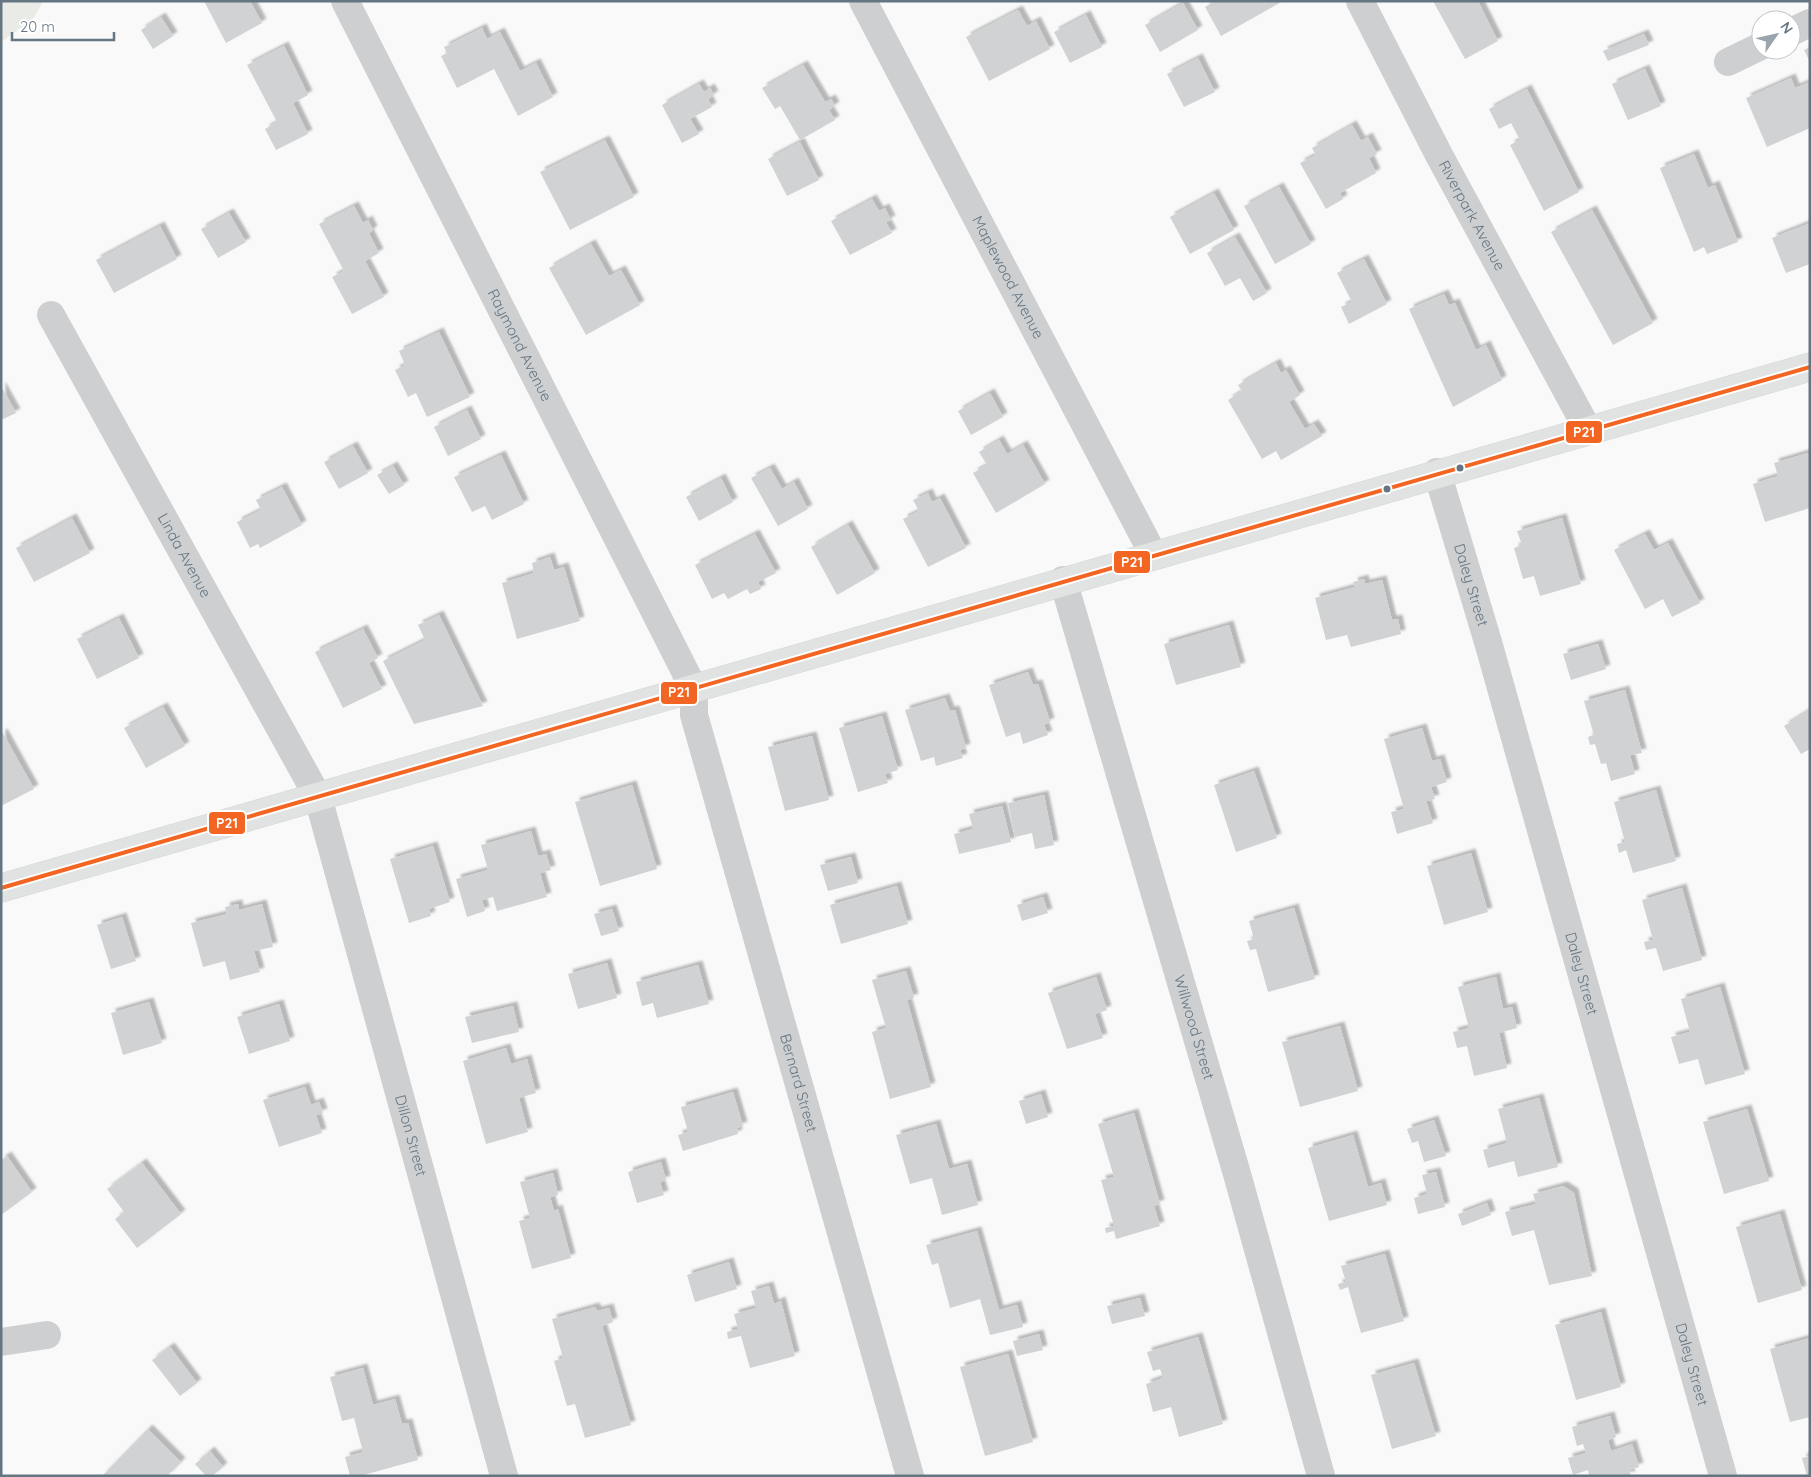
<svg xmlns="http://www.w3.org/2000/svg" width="1811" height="1477" font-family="Quicksand,sans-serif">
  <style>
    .green { fill: #e8ebe6 }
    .building { fill: #d0d2d3; filter: url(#shadow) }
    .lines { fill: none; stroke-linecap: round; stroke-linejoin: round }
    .secondary-casing { stroke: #d5d6d7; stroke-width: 29 }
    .street { stroke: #cecfd0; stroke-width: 28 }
    .secondary { stroke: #e1e2e2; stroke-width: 28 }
    .bus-1-casing { stroke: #fff; stroke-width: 8 }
    .bus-1 { stroke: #f26522; stroke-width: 4 }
    .bus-dot { fill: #657683; stroke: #fff; stroke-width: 2 }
    .labels { text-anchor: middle; stroke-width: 5; stroke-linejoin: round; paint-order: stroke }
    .street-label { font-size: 15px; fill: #657683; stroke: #fff }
    .line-badge { stroke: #fff; stroke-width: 2 }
    .badge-label { font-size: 14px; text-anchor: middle; font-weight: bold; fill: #fff }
  </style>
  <defs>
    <filter id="shadow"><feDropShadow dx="4.5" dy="-4.5" stdDeviation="1" flood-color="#0004"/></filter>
  </defs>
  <rect width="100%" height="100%" fill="#f9f9f9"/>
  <path class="green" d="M1,1H43L33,19L1,42Z"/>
  <path class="building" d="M204,1H250L262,23L226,43Z
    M1215,1H1283L1221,36L1205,7Z
    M1433,1H1478L1498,41L1465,59Z
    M1183,3L1198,30L1160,52L1145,25Z
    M1018,10L1027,26L1036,21L1050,49L989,81L966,37Z
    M1086,15L1102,47L1070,63L1054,32Z
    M161,17L173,36L153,49L141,30Z
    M482,28L487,39L500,32L520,71L536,63L553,97L518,116L494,69L457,88L441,56L447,53L444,47Z
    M1644,34L1649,45L1608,61L1603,51Z
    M284,46L308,95L293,103L308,134L276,150L265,129L277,122L247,65Z
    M1810,47V62L1804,50Z
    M1198,58L1215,92L1184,107L1167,74Z
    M803,65L825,102L831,99L835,106L829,110L835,120L800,140L780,106L775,109L762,88Z
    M1645,69L1661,106L1628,120L1612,84Z
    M1791,78L1795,88L1810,82V128L1767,147L1746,98Z
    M699,84L704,92L710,88L714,95L708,99L712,107L690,119L699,134L682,143L662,105Z
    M1527,89L1579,192L1544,211L1510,145L1520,140L1511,123L1499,129L1489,109Z
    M1352,125L1361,141L1368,137L1377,154L1369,158L1376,173L1340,193L1343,199L1326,209L1300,163L1316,155L1312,148Z
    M605,140L634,197L570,230L540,172Z
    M800,142L819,180L787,196L768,159Z
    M1694,154L1708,188L1715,185L1738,242L1707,254L1704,247L1694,252L1660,168Z
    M1279,187L1311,244L1275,264L1244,206Z
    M1214,193L1234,230L1190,254L1170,217Z
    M872,199L879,211L885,208L891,220L886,222L892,233L850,255L831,221Z
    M354,206L363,223L368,220L373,230L369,233L379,253L365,261L384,297L352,314L332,277L344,271L319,224Z
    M1592,210L1653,323L1613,345L1551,232Z
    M229,213L246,242L218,258L201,229Z
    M1810,223V264L1786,273L1772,238Z
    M160,226L177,259L114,293L96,260Z
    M1235,237L1267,293L1253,301L1240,278L1225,286L1207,253Z
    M591,244L609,276L621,270L640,305L586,335L549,268Z
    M1364,259L1387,304L1349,324L1341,307L1352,302L1337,273Z
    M1444,294L1449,305L1455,303L1476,350L1486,345L1502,380L1453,407L1409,309Z
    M439,332L470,397L427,417L416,393L408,397L395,370L405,365L399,351Z
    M1276,363L1281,373L1286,370L1300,395L1289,402L1305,429L1314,424L1322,436L1281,460L1276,451L1262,459L1228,400L1242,391L1238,385Z
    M1,386L16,413L1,420Z
    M990,393L1003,417L971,435L958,411Z
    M467,410L481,439L448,456L434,427Z
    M999,440L1007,454L1023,445L1045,484L996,513L973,473L987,465L979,452Z
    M353,446L368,473L339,489L324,462Z
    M1808,453L1810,459V508L1765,522L1753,484L1778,476L1774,463Z
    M501,455L524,504L492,520L485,506L472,512L454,477Z
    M393,466L404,485L389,494L377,475Z
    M770,468L782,489L794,482L808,509L778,526L751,478Z
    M721,478L733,502L699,521L686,497Z
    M282,487L302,525L260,548L258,544L250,548L237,522L261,510L256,500Z
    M928,493L932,502L940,498L966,548L928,567L903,519L919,511L913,500Z
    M72,518L90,553L34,582L16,548Z
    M1562,518L1581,584L1540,596L1534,576L1523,579L1514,548L1522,545L1517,531Z
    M848,525L875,573L837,595L811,547Z
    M755,534L776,573L758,582L761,589L750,594L747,589L728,599L724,593L712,599L695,565Z
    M1645,534L1654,550L1668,543L1700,603L1672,617L1663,599L1645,609L1614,550Z
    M550,557L554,570L564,567L580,621L517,639L502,583L534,573L532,563Z
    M1364,579L1365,584L1382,580L1392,620L1398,619L1401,634L1351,647L1347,635L1326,640L1315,598L1355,587L1353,582Z
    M439,615L483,706L414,724L383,661L425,640L418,625Z
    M119,618L139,658L97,679L77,639Z
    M1229,625L1241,667L1176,685L1164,644Z
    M363,629L378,658L369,663L382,689L343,708L315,652Z
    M1598,644L1606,669L1571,680L1563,654Z
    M1028,672L1033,685L1038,684L1050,722L1044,725L1048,735L1023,744L1020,732L1006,737L989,685Z
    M1625,690L1642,753L1630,755L1635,774L1611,781L1606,763L1601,764L1595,744L1590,745L1588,737L1594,735L1584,701Z
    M945,698L950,711L955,710L966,748L960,750L963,758L936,766L934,757L921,761L905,710Z
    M163,707L185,746L146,768L124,728Z
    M1810,710V749L1801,754L1784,726Z
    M882,716L898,770L885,774L888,783L858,792L839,728Z
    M1422,728L1432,761L1440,759L1447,782L1431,787L1435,799L1426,801L1433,823L1397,834L1391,812L1404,809L1384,739Z
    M3,733L34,789L1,806V734Z
    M812,736L829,800L785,811L768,747Z
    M1254,771L1277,838L1236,852L1214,785Z
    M632,785L657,869L600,886L575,802Z
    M1656,790L1676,861L1633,873L1626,850L1619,853L1617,844L1625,842L1614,802Z
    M1044,795L1054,845L1035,849L1032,833L1015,837L1008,803Z
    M1002,806L1011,842L959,854L954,834L973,829L969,814Z
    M531,831L538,856L546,854L551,870L540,873L547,897L497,911L493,897L482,900L485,911L467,917L456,879L488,870L481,845Z
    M433,846L450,902L429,909L431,916L409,923L390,859Z
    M1471,853L1488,912L1444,925L1427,866Z
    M851,857L858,883L828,891L820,865Z
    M897,886L908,924L841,944L830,905Z
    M1682,888L1702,960L1663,971L1656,948L1646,950L1644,942L1653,940L1642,900Z
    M1043,897L1048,913L1022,921L1017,905Z
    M238,904L239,910L262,904L273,947L254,951L260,972L230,980L225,961L203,967L191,923L227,914L225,907Z
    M1294,908L1315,979L1268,992L1256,949L1250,950L1247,941L1254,939L1249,921Z
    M612,909L619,931L601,936L594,914Z
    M122,917L136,961L111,969L97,925Z
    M607,963L617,998L578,1009L568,974Z
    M698,965L709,1004L657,1018L653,1003L642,1006L636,982Z
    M906,971L914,998L907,1000L931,1087L890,1099L872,1032L886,1028L872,980Z
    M1096,977L1107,1010L1095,1014L1103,1038L1067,1049L1048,993Z
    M1496,977L1503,1009L1512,1007L1517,1028L1499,1033L1507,1068L1474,1076L1467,1046L1457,1048L1453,1032L1469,1028L1458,987Z
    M1720,987L1745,1074L1705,1085L1698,1059L1679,1064L1671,1037L1690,1032L1681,999Z
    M149,1002L162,1043L123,1055L111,1013Z
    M279,1004L290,1041L249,1054L237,1017Z
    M513,1006L519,1032L472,1043L465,1017Z
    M1340,1026L1358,1091L1300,1107L1282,1042Z
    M506,1048L511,1064L527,1059L536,1093L519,1098L528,1132L486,1144L463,1061Z
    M305,1087L311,1105L319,1102L323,1113L316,1115L322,1133L279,1147L263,1100Z
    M733,1092L743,1126L737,1128L738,1134L683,1151L678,1135L688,1132L681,1107Z
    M1041,1094L1048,1117L1026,1124L1019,1101Z
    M1539,1098L1558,1167L1518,1177L1514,1161L1488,1168L1483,1150L1507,1143L1498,1109Z
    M1747,1109L1769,1181L1724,1194L1703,1122Z
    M1134,1113L1160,1204L1154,1206L1160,1226L1116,1239L1114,1231L1106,1233L1105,1228L1114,1226L1101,1180L1114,1177L1098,1124Z
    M1434,1120L1446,1156L1424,1162L1418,1141L1412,1143L1407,1129Z
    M936,1124L949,1169L967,1164L978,1205L942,1215L932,1178L910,1184L896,1135Z
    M1353,1135L1368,1187L1381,1183L1387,1205L1329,1221L1308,1148Z
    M7,1156L32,1192L1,1215V1160Z
    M661,1162L666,1180L660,1182L664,1195L637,1203L628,1172Z
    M142,1163L181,1214L137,1248L115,1219L124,1212L107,1189Z
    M1436,1172L1445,1207L1418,1214L1414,1198L1427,1194L1422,1175Z
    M553,1173L558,1195L550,1197L554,1211L558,1209L571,1258L532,1269L519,1221L530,1218L520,1182Z
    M1563,1186L1574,1193L1592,1276L1549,1285L1534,1230L1512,1236L1505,1212L1536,1204L1533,1194Z
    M1487,1203L1491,1215L1462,1226L1458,1214Z
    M1780,1214L1802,1290L1758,1303L1736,1227Z
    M977,1231L999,1310L1017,1305L1023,1327L990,1335L980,1299L950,1308L938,1263L932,1265L926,1245Z
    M1385,1254L1404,1321L1361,1333L1348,1287L1340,1290L1338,1284L1346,1282L1341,1266Z
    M729,1262L737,1289L695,1302L687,1275Z
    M769,1286L774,1304L781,1301L795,1356L750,1368L741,1336L728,1339L727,1332L738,1329L734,1314L756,1308L751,1291Z
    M1140,1298L1145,1316L1112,1324L1107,1306Z
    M595,1307L597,1311L609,1308L613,1322L602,1326L631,1425L585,1438L575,1404L567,1406L554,1361L563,1358L552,1319Z
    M1601,1312L1621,1387L1576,1400L1555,1325Z
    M1039,1334L1043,1350L1017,1356L1013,1341Z
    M1198,1337L1223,1424L1179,1437L1171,1407L1153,1412L1146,1384L1163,1378L1160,1369L1153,1371L1147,1352Z
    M1810,1338V1417L1790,1422L1770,1349Z
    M170,1347L197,1383L180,1396L152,1360Z
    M1008,1354L1033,1442L985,1456L960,1367Z
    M1414,1363L1436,1436L1392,1449L1371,1375Z
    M363,1368L373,1405L395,1399L402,1424L408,1423L418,1460L360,1476H350L345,1457L363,1452L354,1418L342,1421L330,1377Z
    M1610,1416L1616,1437L1608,1440L1611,1451L1632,1444L1639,1467L1629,1470L1631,1476H1589L1588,1470L1573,1475L1568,1458L1586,1453L1583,1444L1577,1446L1572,1427Z
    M148,1429L181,1462L167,1476H102Z
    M210,1451L223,1467L212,1476H206L195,1464Z
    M1810,1456V1476H1807L1802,1458Z"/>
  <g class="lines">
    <g class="secondary-casing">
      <path id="secondary" d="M1,888C604,715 1206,538 1810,367"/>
    </g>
    <g class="street">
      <path id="s1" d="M345,1L694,689V715L910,1476"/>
      <path id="s2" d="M863,1L1153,554"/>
      <path id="s3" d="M1360,1L1439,155L1588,430"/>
      <path d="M1791,32L1810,23"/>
      <path d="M1728,62L1761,46"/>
      <path id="s4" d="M51,315L318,797L504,1476"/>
      <path id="s5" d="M1437,472L1488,642L1723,1476"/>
      <path id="s6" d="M1063,580L1237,1174L1321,1476"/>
      <path d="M1,1342L47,1335"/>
    </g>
    <use href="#secondary" class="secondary"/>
    <g class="bus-1-casing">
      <path id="bus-1" d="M1,888L1810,367"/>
    </g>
    <use href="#bus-1" class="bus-1"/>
  </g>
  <g class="bus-dot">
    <circle cx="1460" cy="468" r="4.5"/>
    <circle cx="1387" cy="489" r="4.5"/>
  </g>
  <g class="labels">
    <g class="street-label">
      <text dy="5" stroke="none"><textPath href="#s3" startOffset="242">Riverpark Avenue</textPath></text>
      <text dy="5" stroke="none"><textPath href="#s2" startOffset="312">Maplewood Avenue</textPath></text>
      <text dy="5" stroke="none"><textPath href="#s1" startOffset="386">Raymond Avenue</textPath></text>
      <text dy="5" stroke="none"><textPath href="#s4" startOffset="275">Linda Avenue</textPath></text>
      <text dy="5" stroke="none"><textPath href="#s5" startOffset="118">Daley Street</textPath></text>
      <text dy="5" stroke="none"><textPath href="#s5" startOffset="522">Daley Street</textPath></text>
      <text dy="5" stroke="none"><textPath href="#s6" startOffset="466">Willwood Street</textPath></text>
      <text dy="5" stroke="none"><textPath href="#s1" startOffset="1180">Bernard Street</textPath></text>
      <text dy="5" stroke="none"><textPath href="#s4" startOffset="902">Dillon Street</textPath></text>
      <text dy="5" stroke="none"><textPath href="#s5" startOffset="928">Daley Street</textPath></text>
    </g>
  </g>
  <g class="line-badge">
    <rect x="1565" y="420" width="38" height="24" rx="5" fill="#f26522"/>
    <rect x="1113" y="550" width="38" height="24" rx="5" fill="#f26522"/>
    <rect x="660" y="681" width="38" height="24" rx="5" fill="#f26522"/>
    <rect x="208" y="811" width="38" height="24" rx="5" fill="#f26522"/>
  </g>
  <g class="badge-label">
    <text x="1584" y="437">P21</text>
    <text x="1132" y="567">P21</text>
    <text x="679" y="697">P21</text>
    <text x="227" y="828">P21</text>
  </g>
  <rect width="1811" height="1477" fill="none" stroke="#657683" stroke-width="5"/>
  <g transform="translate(1776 35) rotate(56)"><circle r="24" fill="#ffffff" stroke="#c1c8cd"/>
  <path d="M0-4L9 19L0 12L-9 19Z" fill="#99a4ac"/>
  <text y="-8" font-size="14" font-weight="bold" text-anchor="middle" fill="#657683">N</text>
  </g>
  <path d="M12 32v8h102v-8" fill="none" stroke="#657683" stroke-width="2.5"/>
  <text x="20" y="32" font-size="15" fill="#657683" stroke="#ffffff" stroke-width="4" paint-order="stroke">20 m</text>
</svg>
